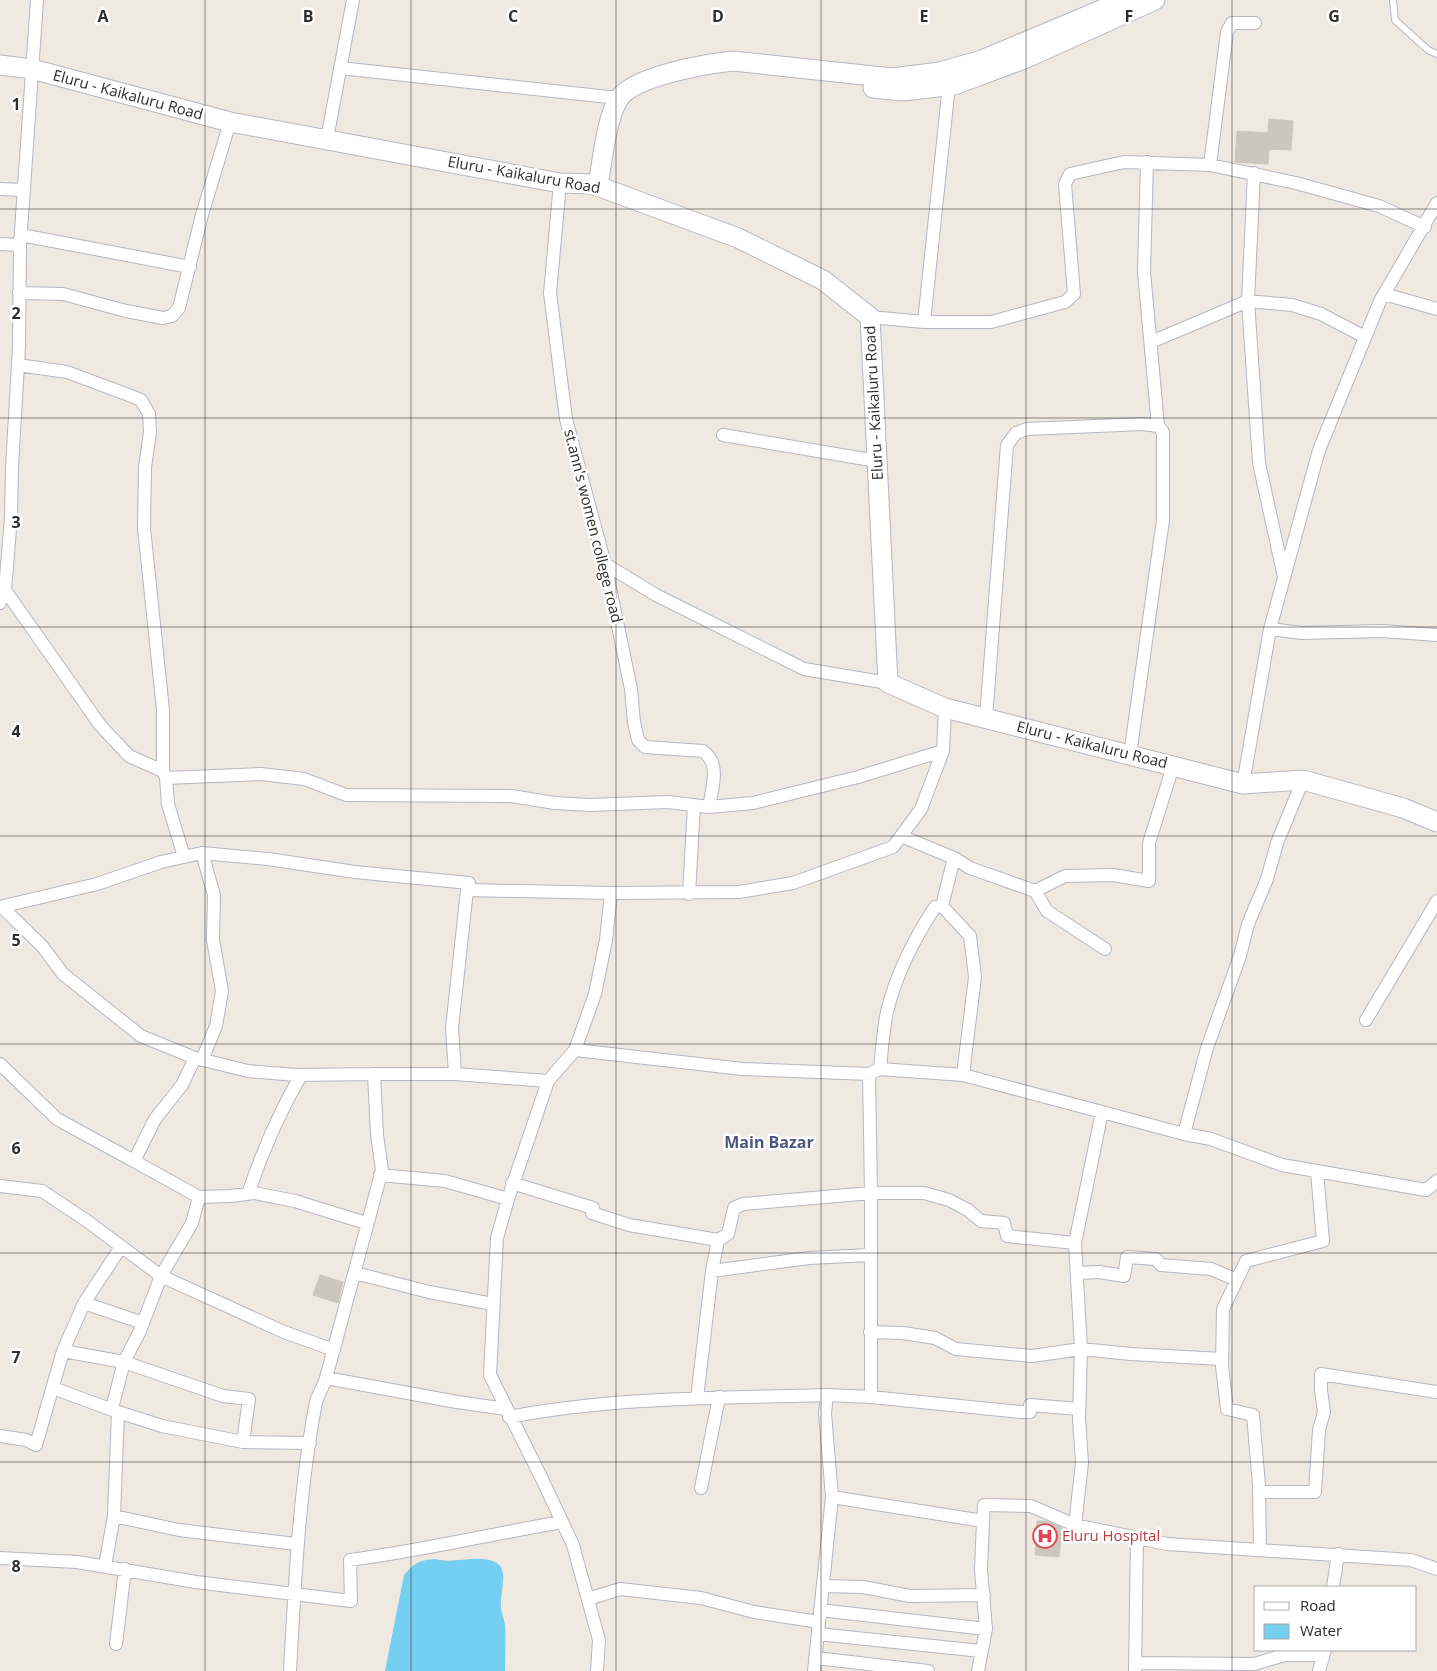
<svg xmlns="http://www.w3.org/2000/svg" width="1437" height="1671" font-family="'Open Sans',sans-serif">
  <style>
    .water { fill: #75cff0 }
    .building { fill: #cbc7bf; stroke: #cbc5ba }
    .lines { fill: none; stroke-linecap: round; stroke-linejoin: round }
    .lane-casing { stroke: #b4b7c1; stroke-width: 8 }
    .street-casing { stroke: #b4b7c1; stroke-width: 14 }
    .secondary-casing { stroke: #b4b7c1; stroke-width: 21 }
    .lane { stroke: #fff; stroke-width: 6 }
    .street { stroke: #fff; stroke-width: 12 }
    .secondary { stroke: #fff; stroke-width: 19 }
    .grid { fill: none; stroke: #2e2e2e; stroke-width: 1; stroke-opacity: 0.55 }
    .labels { text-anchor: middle; stroke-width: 5; stroke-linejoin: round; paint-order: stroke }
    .street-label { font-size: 15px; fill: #2e2e2e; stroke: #fff }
    .health-label { font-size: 15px; fill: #be3a42; stroke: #fff; text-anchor: start }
    .neighbourhood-label { font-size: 16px; font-weight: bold; fill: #4d5680; stroke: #fff }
    .grid-label { font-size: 16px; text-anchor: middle; font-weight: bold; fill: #2e2e2e; stroke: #fff; stroke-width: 5; stroke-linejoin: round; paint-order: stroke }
  </style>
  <rect width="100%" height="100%" fill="#efe9e1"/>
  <path class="water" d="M435,1559C453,1564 471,1556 489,1560C513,1564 499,1591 501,1606C501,1612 504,1618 505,1625C506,1640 505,1656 505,1671H385L404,1575C414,1563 420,1560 435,1559Z"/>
  <path class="building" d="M1269,119L1293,121L1291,150L1269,149L1268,164L1235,162L1237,131L1268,133Z
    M320,1275L343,1282L338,1303L313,1295Z
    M1037,1521H1046L1062,1528L1059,1557L1035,1555Z"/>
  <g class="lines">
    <g class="lane-casing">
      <path id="lane" d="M1393,0L1395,20L1428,50L1437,54"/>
    </g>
    <g class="street-casing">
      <path id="street" d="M340,68L618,98
        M949,85L924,322H991L1065,302L1074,294L1065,184L1070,174L1124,162L1210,165L1296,183L1379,206L1425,227
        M327,139L353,0
        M1147,162L1144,272L1158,426
        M1210,165L1227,32L1232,23H1255
        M1254,173L1248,301L1259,463L1284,577
        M560,183L550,293L566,419L605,564L631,689L634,722L638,740L645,747L703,751C721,764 712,788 709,807
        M0,189L24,190
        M21,235L190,267
        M0,244L20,245
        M19,293L63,294L126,311L163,318L172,316L179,308L202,215L230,122
        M1384,294L1437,309
        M870,317L924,322
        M1151,342L1248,301L1292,305L1321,314L1365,337
        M18,365L67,372L126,394L141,400L149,414L150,432L145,467L144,528L163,710V771L166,778
        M723,435L877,461
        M605,564L656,595L804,669L888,683
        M5,590L100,725L129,756L163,771
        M0,603L5,590L11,517L12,467L19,347L20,245L37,0
        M1270,629L1302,633L1382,631L1437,635
        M986,718L1007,445L1016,433L1027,429L1143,424L1158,426L1163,432V520L1130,755
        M1303,780L1277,843L1267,879L1248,924L1240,956L1207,1048L1184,1134L1211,1139L1282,1165L1426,1190L1437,1181
        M1243,784L1270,629L1319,450L1380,301L1437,203
        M901,836L954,858L970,868L1035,891L1047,911L1105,949
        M184,857L168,804L166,778L261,774L304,779L346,795L511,796L555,803L590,805L668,802L709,807L753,803L858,777L943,751
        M1035,891L1065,876L1113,875L1149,881V843L1173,766
        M689,894L694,805
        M942,906L954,858
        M0,907L97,884L161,862L202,853L268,859L355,872L469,883L467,890
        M2,907L42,946L63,974L141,1036L195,1058
        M1366,1020L1437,901
        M575,1050L548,1081L508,1199L497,1238L490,1375L542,1479L573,1545L599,1640L597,1671
        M202,1060L216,1026L222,991L213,940L214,895L202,853
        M0,1064L57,1119L134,1161L155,1119L182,1085L195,1058L248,1071L296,1075L374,1074
        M880,1069C882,1050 883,1030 887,1012C896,974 914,939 935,907L942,906L970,936L975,977L963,1075
        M869,1074L743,1069L575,1050L595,994L606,940L611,893L739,892L793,883L893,847L921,809L943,751L945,708
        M548,1081L455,1074L452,1028L467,890L611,893
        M134,1161L199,1197L231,1196L254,1193L295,1201L366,1223
        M380,1175L445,1181L508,1199
        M512,1183L593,1208L592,1213L629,1225L718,1240L728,1234L734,1208L743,1204L871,1193L869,1074L880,1069L963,1075L1102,1112
        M0,1186L42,1191L87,1221L161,1276L284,1332L334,1350
        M248,1194C262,1152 279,1113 301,1075
        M199,1197L192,1223L161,1276L140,1331L124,1362L223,1396L249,1399L243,1442L310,1443
        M718,1240L712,1271L809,1258L870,1255
        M1075,1243L1007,1236L1004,1223L981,1221L968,1210L949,1200L924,1193H871V1397L827,1395L825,1413L832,1497L983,1521L984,1505L1031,1506L1075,1525L1167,1544L1411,1560L1437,1569
        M355,1273L429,1292L493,1304
        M1077,1273L1099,1272L1124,1276L1127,1257L1156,1259L1161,1265L1211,1269L1237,1280
        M84,1303L143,1323
        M870,1332L903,1333L935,1338L956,1349L1032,1356L1081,1349L1075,1243L1102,1112L1184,1134
        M326,1378L457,1402L506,1409
        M53,1388L118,1412L114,1516L105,1566
        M871,1397L1021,1412H1030V1405L1079,1409
        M697,1398L712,1271
        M112,1408L124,1362L63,1351L84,1303L121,1247
        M118,1412L162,1426L243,1442
        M509,1417C614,1397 721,1398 827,1395
        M0,1436L26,1440L36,1445L63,1351
        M701,1488L719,1397
        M1259,1492H1315L1319,1430L1324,1412L1321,1390V1374L1437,1392
        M114,1516L179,1530L296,1544
        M1075,1525L1082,1463L1079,1418L1081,1349L1131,1354L1222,1359
        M1260,1550L1259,1485L1253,1415L1227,1409L1222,1366L1223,1309L1246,1261L1323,1241L1317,1172
        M0,1558L77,1562L196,1582L351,1601L350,1560C421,1551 491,1534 562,1522
        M823,1586L863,1587L910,1596L984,1595
        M1333,1587L1338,1554
        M588,1599L620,1589L701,1598L754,1612L819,1622
        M820,1610L986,1629
        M818,1634L981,1651
        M116,1644L125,1569
        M816,1658L928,1671
        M1136,1663L1254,1664L1285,1655H1323
        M290,1671C295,1581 299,1491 316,1402C318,1394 324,1386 326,1378L382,1170L377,1135L374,1074H455
        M814,1671L832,1497
        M978,1671L986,1629L981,1570L983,1521
        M1135,1671L1137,1538
        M1319,1671L1325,1650"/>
    </g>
    <g class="secondary-casing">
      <path id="secondary" d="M0,65L32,69L230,122L560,183L592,184L738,238L823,280L870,317L888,683L945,708L1243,784L1303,780L1403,808L1437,822
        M873,88L903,91L954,85L1024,59L1155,0
        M598,186C602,163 606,120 618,100C632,76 706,64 733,61L892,78L940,72L982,60L1125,0"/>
    </g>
    <use href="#lane" class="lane"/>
    <use href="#street" class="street"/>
    <use href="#secondary" class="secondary"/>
  </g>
  <path class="grid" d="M205,0V1671M411,0V1671M616,0V1671M821,0V1671M1026,0V1671M1232,0V1671M0,209H1437M0,418H1437M0,627H1437M0,836H1437M0,1044H1437M0,1253H1437M0,1462H1437"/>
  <defs>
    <g id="hospital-ring" transform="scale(1.25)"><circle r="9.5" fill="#fff" stroke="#e0444e" stroke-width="1.5"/><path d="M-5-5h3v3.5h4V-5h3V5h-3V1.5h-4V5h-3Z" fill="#e0444e"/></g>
  </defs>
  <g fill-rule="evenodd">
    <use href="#hospital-ring" x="1045" y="1536"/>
  </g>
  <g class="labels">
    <g class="street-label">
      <text transform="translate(128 95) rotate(15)" y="5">Eluru - Kaikaluru Road</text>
      <text transform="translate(524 175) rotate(10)" y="5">Eluru - Kaikaluru Road</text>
      <text transform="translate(874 403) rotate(-93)" y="5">Eluru - Kaikaluru Road</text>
      <text transform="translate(593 526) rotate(76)" y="5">st.ann's women college road</text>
      <text transform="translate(1092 745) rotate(14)" y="5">Eluru - Kaikaluru Road</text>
    </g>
    <g class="health-label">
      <text x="1062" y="1541">Eluru Hospital</text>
    </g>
    <g class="neighbourhood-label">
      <text x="769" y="1148">Main Bazar</text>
    </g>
  </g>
  <g class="grid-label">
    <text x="103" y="22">A</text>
    <text x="308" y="22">B</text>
    <text x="513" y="22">C</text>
    <text x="718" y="22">D</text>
    <text x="924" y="22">E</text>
    <text x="1129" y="22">F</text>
    <text x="1334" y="22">G</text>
    <text x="16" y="110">1</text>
    <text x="16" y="319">2</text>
    <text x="16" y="528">3</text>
    <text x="16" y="737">4</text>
    <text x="16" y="946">5</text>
    <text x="16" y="1154">6</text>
    <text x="16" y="1363">7</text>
    <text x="16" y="1572">8</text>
  </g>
  <rect x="1254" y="1586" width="162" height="65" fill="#ffffff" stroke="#ababab"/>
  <rect x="1264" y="1602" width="25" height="8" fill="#ffffff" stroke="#ababab"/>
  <text x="1300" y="1611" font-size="15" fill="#2e2e2e">Road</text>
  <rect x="1264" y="1624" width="25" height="15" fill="#75cff0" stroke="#ababab"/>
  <text x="1300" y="1636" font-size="15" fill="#2e2e2e">Water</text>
</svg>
